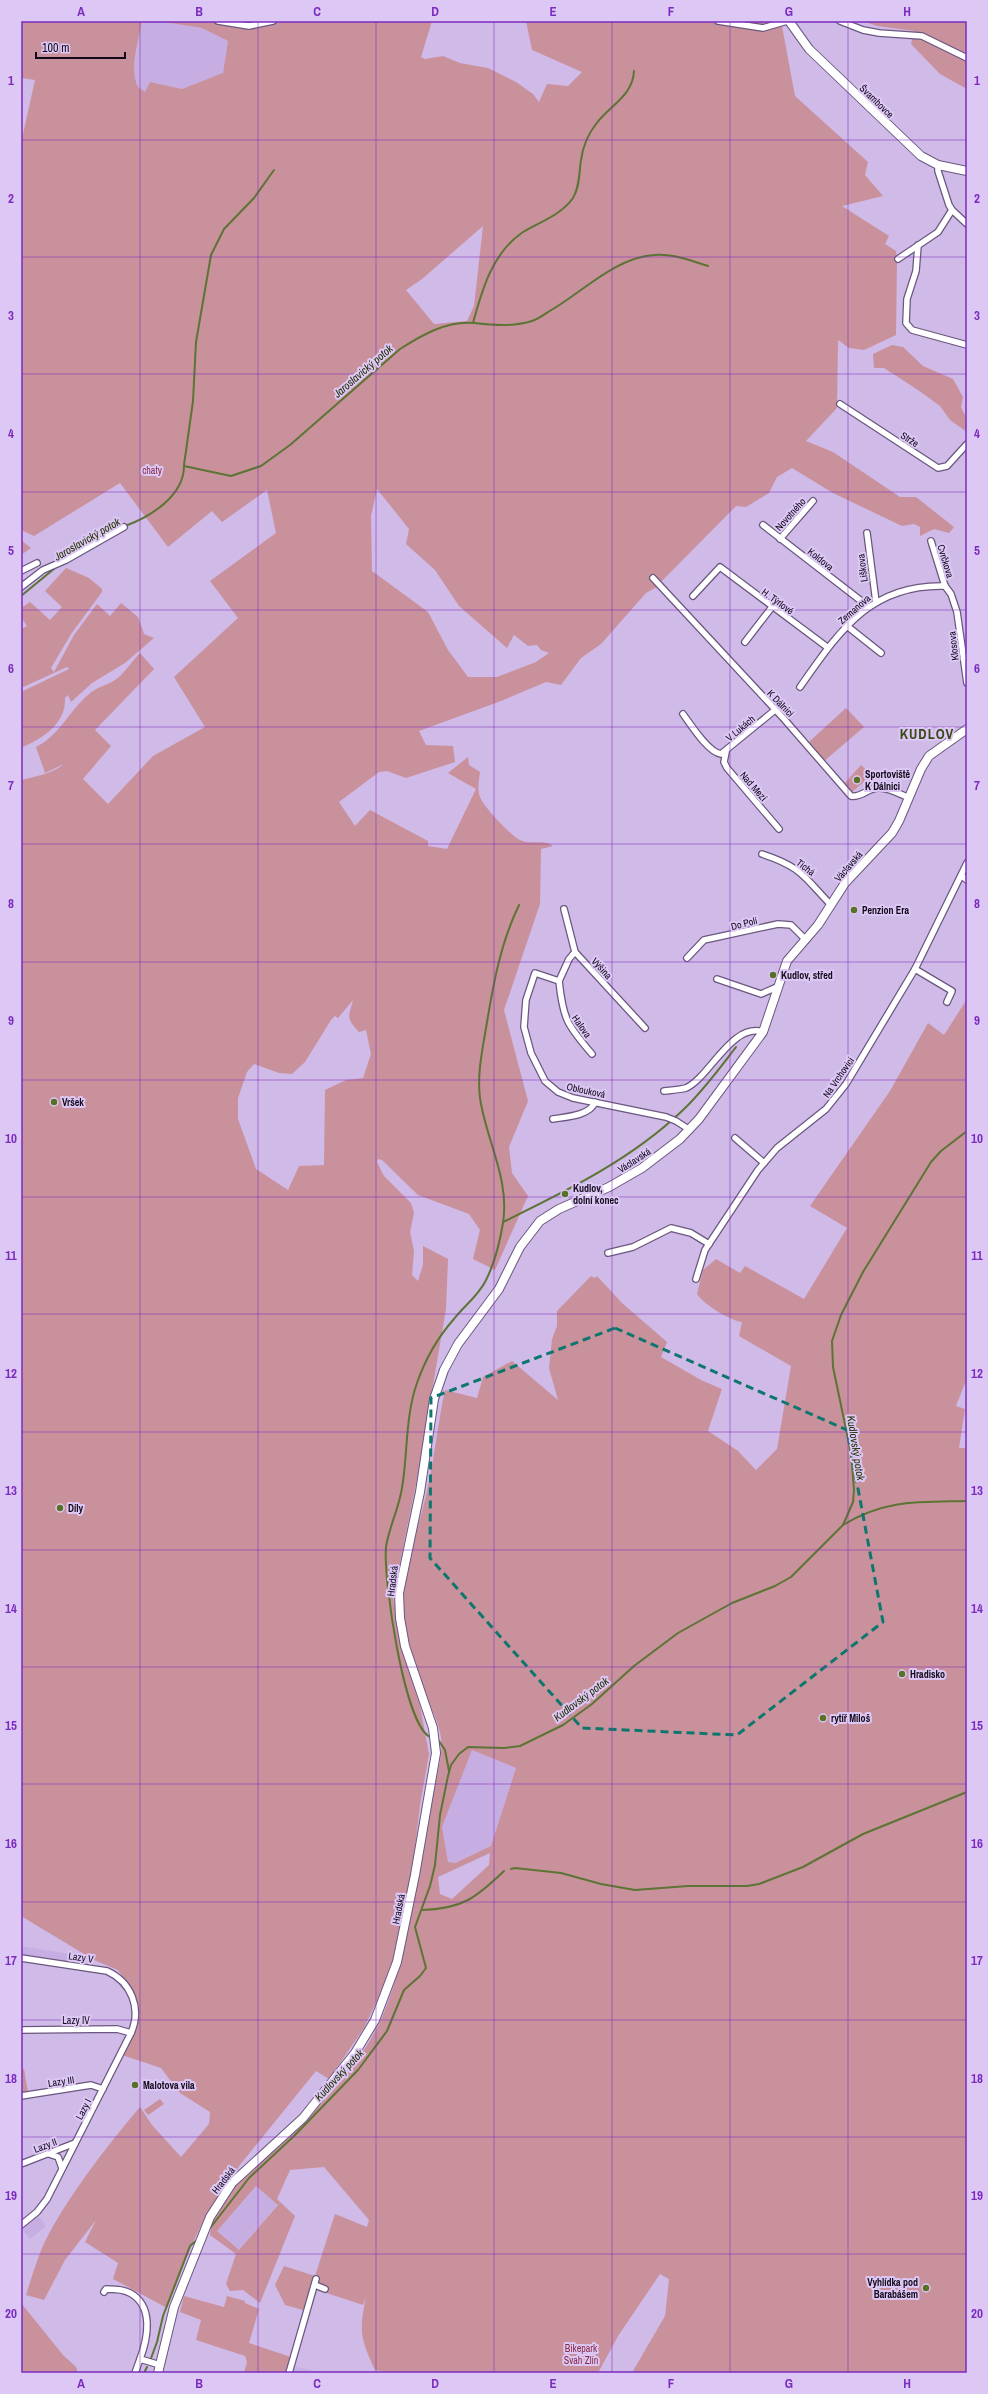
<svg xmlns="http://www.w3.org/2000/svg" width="988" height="2394" font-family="'Archivo Narrow',sans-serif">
<rect width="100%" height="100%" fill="#d0bae8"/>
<!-- built -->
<g fill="#c7aee2">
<path d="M142 21H158L202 28 228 41 223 74 182 89 150 82 145 92 138 87 135 77V62Z"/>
<path d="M472 1750 516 1768 491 1846 454 1863 448 1862 442 1827Z"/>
<path d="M21 1946 70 1954 69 1962 21 1955Z"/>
<path d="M256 2185 278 2204 239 2250 217 2231Z"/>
<path d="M38 2216 46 2226 30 2239 22 2229Z"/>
<path d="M296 2367 319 2372 324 2373H293Z"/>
</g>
<!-- green -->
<g fill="#c9919c" fill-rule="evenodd">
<path d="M21 21H142C139 40 129 68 138 87L145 92 150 82 182 89 223 73 228 41 202 28 158 21H432L421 57 425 59 443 56 460 63 488 68 516 82 533 94 539 102 547 84 568 86 582 72 532 50 526 21H781L795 96 868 162 865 175 883 196 842 206 889 236 885 244 896 251 897 260 896 335 864 350 849 348 838 340 837 408 806 441 833 452 900 497H916L954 527 949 533 934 529 920 536V527L914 524 902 526 833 493 792 468 777 477 769 493 746 507 736 506 655 588 646 593 601 644 581 658 561 685 546 682 501 701 419 731 426 745 453 746 455 762 406 778 387 771 379 772 339 802 355 826 370 810 428 841V846L447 849 476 789 448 773 468 757 469 765 480 772C479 780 477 789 480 797 484 807 510 835 520 840 530 845 544 839 553 846L541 849 540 904 504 1010 528 1101 509 1147 512 1173 528 1196 495 1270 473 1259 480 1230 469 1214 418 1195 382 1160 378 1159 377 1162 384 1176 411 1203 414 1213 410 1232 414 1251 412 1275 418 1281 423 1265V1246L448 1259 446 1309 416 1484 393 1596 402 1651 420 1706 429 1754 420 1805 413 1865 402 1930 387 1979 364 2028 329 2079 316 2071 239 2166C232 2184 213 2202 204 2220 189 2248 179 2279 167 2308L113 2279 118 2263 85 2242 96 2220 65 2260 44 2300 26 2295C31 2279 36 2263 42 2248 63 2202 107 2146 140 2107L152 2125 181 2157 209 2124 210 2112 180 2093 161 2068 122 2055 140 2016 134 1993 118 1970 94 1960 21 1916V780C37 776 59 773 69 758L64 764 45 773 36 747C59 736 69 711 88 695 96 687 106 686 115 680 124 674 132 661 140 653L154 669 95 730 111 746 83 779 108 804 153 756 205 727 174 677 238 618 210 581 276 533 267 490 222 522 212 511 168 547 120 483 34 536 21 530V143L35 80 21 78ZM483 226 474 306 467 321 434 324 406 290 422 279ZM377 489 409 529 406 544 435 570 459 606 507 648 514 635 528 646 537 645 541 650 549 653 536 662 497 677H468L448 650 428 612 372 571 371 516ZM353 1000C349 1017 345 1017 359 1032L366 1030 371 1054 363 1078 346 1080 325 1090 324 1165 299 1166 288 1190 256 1169 238 1119V1098L247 1072 254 1064 279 1073 292 1074 305 1062 331 1020 335 1016 338 1018Z"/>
<path d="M863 21H967V89L940 74 911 44 914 31 877 26Z"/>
<path d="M892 345 903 347 923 366 953 379 963 397 961 407 967 419V432L950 420 940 406 918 390 884 368H874L873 354Z"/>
<path d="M21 540 31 548 21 555Z"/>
<path d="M66 568 89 578 102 589V592L71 634 51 668 54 672 74 635 97 604 110 616 121 603 138 617 144 634 154 638 125 663 92 683 71 702 68 695 65 698C66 724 43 738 21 748V692L69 669 67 667 21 688V629L27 626 21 617V608L30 602 50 620 62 607 45 591Z"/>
<path d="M846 708 864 727 823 762 809 745 810 741Z"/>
<path d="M861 765 872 775 852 792 844 784Z"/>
<path d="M967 999V1378L956 1406 965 1409 959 1448H967V2373H639L633 2371 665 2316 669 2279 660 2274 618 2336 598 2373H391L375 2370C360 2338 359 2331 366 2297L363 2305 311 2288 303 2310 285 2305 275 2285 284 2266 315 2276 335 2214 367 2227 369 2220 324 2167 290 2170 277 2199 295 2216 260 2303 243 2290 230 2291 226 2284 236 2254 210 2235C216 2188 264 2160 296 2129 329 2097 364 2059 383 2015 410 1949 415 1876 430 1807 434 1784 443 1762 441 1738 440 1728 435 1717 431 1707 421 1676 405 1642 404 1609 402 1568 420 1526 428 1486 435 1454 438 1422 445 1390L477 1398 483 1377 512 1361 558 1400 549 1368 552 1339 557 1326V1311L591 1276 595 1278 597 1276 622 1303 667 1342 661 1357 701 1380 722 1389 708 1431 738 1451 756 1470 777 1449 791 1366 739 1336 742 1322C731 1321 703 1304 697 1294L703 1270 716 1259 740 1273 745 1266 804 1299 847 1228 810 1206 890 1091 928 1023 944 1035ZM472 1750 516 1768 491 1846 455 1863 448 1862 442 1827ZM490 1853 489 1865 452 1899 440 1894 438 1877ZM256 2186 278 2205 239 2250 217 2231Z"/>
<path d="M24 2069 28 2092 21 2093V2070Z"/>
<path d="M160 2099 164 2104 148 2115 144 2110Z"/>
<path d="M184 2296 224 2307 227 2296 245 2301V2303L259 2309 249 2343 291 2357 286 2373H244L247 2362 245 2356 196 2340 201 2320 180 2312Z"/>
<path d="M21 2303 63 2355 76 2367 78 2373H21Z"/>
</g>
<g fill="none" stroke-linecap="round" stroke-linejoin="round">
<!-- stream -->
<g stroke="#5c7434" stroke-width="2">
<path d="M474 323C492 325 513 327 532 321 539 319 546 313 553 309 585 290 615 258 654 255 672 253 691 261 708 266"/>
<path d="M184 465 193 401 196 342 211 255 224 229 254 198 274 170"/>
<path d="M125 526C150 517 184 496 184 466L231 476 261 466 290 445 400 349C422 335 446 321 473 323 482 290 492 253 523 232 540 222 561 215 573 198 580 187 579 172 581 160 583 146 588 134 596 124 609 106 633 96 634 71"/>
<path d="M21 596 55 568"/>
<path d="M503 1222C566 1191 631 1160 683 1110 703 1091 719 1069 736 1047"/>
<path d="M843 1525C885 1499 920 1502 967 1501"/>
<path d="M430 1737C404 1724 383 1578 386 1547 389 1527 399 1508 402 1488 408 1453 405 1417 417 1383 425 1360 438 1337 454 1319 464 1306 477 1297 485 1282 494 1265 500 1241 503 1223 510 1179 486 1140 480 1098 477 1075 482 1052 486 1028 493 986 500 944 519 905"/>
<path d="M439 1741 445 1750 449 1771"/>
<path d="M511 1869 515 1868 561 1873 601 1884 635 1890 688 1886H747L759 1884 803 1867 863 1834 967 1792"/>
<path d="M422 1910C462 1909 476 1898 504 1871"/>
<path d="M207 2232 249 2178 294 2136 358 2070 387 2031 404 1990 420 1976 426 1968 415 1927 430 1886 435 1865 440 1815 448 1776 451 1765 459 1754 468 1747 504 1748 520 1746 563 1725 592 1704 634 1666 678 1633 732 1603 775 1586 791 1577 843 1525 853 1502 854 1490 851 1453 833 1367 832 1341 841 1315 863 1272 931 1162 941 1151 967 1131"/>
<path d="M150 2361 157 2342 163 2316 190 2246 197 2240"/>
<path d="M144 2373 147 2367"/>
</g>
<defs>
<g id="street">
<path d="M218 21 249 26 273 21"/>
<path d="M718 21 763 28 787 21"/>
<path d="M840 21 863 30 879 33 922 36 967 58"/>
<path d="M938 165V171L949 205 952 210 967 224"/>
<path d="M918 245 916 271 907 299 906 323 912 330 967 345"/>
<path d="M898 259 938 232 952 210"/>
<path d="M840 404 938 468 947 466 967 444"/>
<path d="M763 525 869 607"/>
<path d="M867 533 876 602"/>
<path d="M780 539 813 501"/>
<path d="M931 541 945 586 951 594 957 612 967 683"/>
<path d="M21 571 37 563"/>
<path d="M653 578 784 719 851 796C861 798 868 788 878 788 888 787 900 794 909 798"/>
<path d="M21 587 43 570 66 560 124 527"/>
<path d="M693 596 720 567 827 647"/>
<path d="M847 626 881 653"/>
<path d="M745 642 772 607"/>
<path d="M800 687C839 632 869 584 945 586"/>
<path d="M683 714C691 725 708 752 721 754L775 710"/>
<path d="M726 752 724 762 727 768 779 829"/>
<path d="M762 854C802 867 804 877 831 905"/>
<path d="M962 876 967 880"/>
<path d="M564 909 575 952 645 1028"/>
<path d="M687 958 704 940 778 924 791 925 806 940"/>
<path d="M915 969 952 991 947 1002"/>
<path d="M717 979 761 994 777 987"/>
<path d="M559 981 535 973 526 1000 524 1027 531 1053 545 1081 558 1092 573 1098 666 1117 676 1121 690 1130"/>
<path d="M559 981C563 1019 567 1025 592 1054"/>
<path d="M559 981 569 959 575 952"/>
<path d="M664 1091C671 1090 679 1090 686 1088 709 1078 732 1022 763 1032"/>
<path d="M553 1119C565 1117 590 1116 595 1102"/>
<path d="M735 1138 764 1163"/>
<path d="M608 1253 633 1247 671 1228 691 1233 709 1244"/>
<path d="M696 1279 705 1250 758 1170 777 1148 826 1109 846 1084 915 969 967 863"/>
<path d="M21 1958 107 1971C131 1982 142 2008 131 2033L47 2199 37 2212 21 2225"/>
<path d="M21 2030 117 2029 131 2033"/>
<path d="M21 2096 91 2085 103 2089"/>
<path d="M49 2154 58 2157 62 2168"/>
<path d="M21 2164 75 2143"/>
<path d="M315 2285 325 2289"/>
<path d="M104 2292 106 2289C114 2289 123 2289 130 2293 154 2306 148 2338 140 2359"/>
<path d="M135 2373 140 2359 160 2365"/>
<path d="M289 2373 316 2279"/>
</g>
<g id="secondary">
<path d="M789 21 809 49 921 156 938 165 967 171"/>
<path d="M158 2373 174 2307 210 2217 232 2183 303 2118 355 2053 375 2020 397 1962 415 1875 436 1753 433 1728 405 1646 400 1618 399 1593 420 1492 434 1399 444 1370 458 1344 499 1289 520 1247 540 1221 559 1209 609 1187 642 1168 680 1139 699 1119 763 1032 787 961 818 925 845 883 892 833 899 821 921 769 929 756 967 729"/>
</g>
</defs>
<!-- street casing -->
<use href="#street" stroke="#6a577f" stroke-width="8"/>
<!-- secondary casing -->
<use href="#secondary" stroke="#6a577f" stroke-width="10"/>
<!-- street -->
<use href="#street" stroke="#fff" stroke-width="5.5"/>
<!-- secondary -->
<use href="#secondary" stroke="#fff" stroke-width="8"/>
</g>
<!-- marked area -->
<path fill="none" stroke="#0f766e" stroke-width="3" stroke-dasharray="8 5" stroke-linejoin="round" d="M615 1328 847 1430 883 1622 737 1735 582 1728 430 1558 431 1398Z"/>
<!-- grid -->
<path fill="none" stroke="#7b2cbf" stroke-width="1" stroke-opacity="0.55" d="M140 21V2373M258 21V2373M376 21V2373M494 21V2373M612 21V2373M730 21V2373M848 21V2373M21 140H967M21 257H967M21 374H967M21 492H967M21 610H967M21 727H967M21 844H967M21 962H967M21 1080H967M21 1197H967M21 1314H967M21 1432H967M21 1550H967M21 1667H967M21 1784H967M21 1902H967M21 2020H967M21 2137H967M21 2254H967"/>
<!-- markers -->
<g fill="#587225" stroke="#ddc7f5" stroke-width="1.5">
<circle cx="857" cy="780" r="4"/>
<circle cx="854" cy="910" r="4"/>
<circle cx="773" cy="975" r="4"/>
<circle cx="54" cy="1102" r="4"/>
<circle cx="565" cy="1194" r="4"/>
<circle cx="60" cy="1508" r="4"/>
<circle cx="902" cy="1674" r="4"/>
<circle cx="823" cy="1718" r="4"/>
<circle cx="135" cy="2085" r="4"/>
<circle cx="926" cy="2288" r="4"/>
</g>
<g text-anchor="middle" stroke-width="4" stroke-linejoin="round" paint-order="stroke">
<!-- street labels -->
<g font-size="10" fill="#110918" stroke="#ddc7f5">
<text transform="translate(877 101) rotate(44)" y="4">Švambovce</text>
<text transform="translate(910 439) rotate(33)" y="4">Strže</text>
<text transform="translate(790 514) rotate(-48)" y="4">Novotného</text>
<text transform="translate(821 559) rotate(38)" y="4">Koldova</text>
<text transform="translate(946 561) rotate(73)" y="4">Cvrčkova</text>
<text transform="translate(862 568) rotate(-97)" y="4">Liškova</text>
<text transform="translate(778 601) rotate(36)" y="4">H. Týrlové</text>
<text transform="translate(854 609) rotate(-41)" y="4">Zemanova</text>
<text transform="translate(953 646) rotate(-97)" y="4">Klosova</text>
<text transform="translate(781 703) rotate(46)" y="4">K Dálnici</text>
<text transform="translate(740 728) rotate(-40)" y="4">V Lukách</text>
<text transform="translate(754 786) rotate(49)" y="4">Nad Mezí</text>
<text transform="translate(848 866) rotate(-49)" y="4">Václavská</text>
<text transform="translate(806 867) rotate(38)" y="4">Tichá</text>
<text transform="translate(744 923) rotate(-14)" y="4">Do Polí</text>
<text transform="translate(602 968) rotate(48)" y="4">Výšina</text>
<text transform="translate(582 1026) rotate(55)" y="4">Halova</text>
<text transform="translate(838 1077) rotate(-55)" y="4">Na Vrchovici</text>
<text transform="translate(586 1090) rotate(12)" y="4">Oblouková</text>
<text transform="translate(634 1160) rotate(-33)" y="4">Václavská</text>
<text transform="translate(392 1581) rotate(-83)" y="4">Hradská</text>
<text transform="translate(398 1909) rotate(-79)" y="4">Hradská</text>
<text transform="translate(81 1957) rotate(8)" y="4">Lazy V</text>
<text x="76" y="2024">Lazy IV</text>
<text transform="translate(61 2081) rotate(-9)" y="4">Lazy III</text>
<text transform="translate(83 2109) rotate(-63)" y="4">Lazy I</text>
<text transform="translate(45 2145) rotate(-21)" y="4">Lazy II</text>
<text transform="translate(223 2180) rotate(-52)" y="4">Hradská</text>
</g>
<!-- park labels -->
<g font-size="10" fill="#872d47" stroke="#ddc7f5">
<text x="152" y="474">chaty</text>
<text x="581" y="2352">Bikepark<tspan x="581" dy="12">Svah Zlín</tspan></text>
</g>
<!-- poi labels -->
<g font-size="10" font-weight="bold" fill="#110918" stroke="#ddc7f5" text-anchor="start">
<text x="865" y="778">Sportoviště<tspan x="865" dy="12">K Dálnici</tspan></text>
<text x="862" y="914">Penzion Era</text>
<text x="781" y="979">Kudlov, střed</text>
<text x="62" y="1106">Vršek</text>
<text x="573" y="1192">Kudlov,<tspan x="573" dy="12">dolní konec</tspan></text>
<text x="68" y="1512">Díly</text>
<text x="910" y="1678">Hradisko</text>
<text x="831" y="1722">rytíř Miloš</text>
<text x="143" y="2089">Malotova vila</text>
<text x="918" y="2286" text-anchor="end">Vyhlídka pod<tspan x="918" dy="12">Barabášem</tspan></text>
</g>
<!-- water labels -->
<g font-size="11" font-style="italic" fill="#223200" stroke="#ddc7f5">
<text transform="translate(363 371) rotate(-41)" y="4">Jaroslavický potok</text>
<text transform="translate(87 539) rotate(-30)" y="4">Jaroslavický potok</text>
<text transform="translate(856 1448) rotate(81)" y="4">Kudlovský potok</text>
<text transform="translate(581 1699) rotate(-37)" y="4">Kudlovský potok</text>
<text transform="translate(339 2075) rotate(-47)" y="4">Kudlovský potok</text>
</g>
<!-- district labels -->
<g font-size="14" font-weight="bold" letter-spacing="1" fill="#384a15" stroke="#ddc7f5">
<text x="927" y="739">KUDLOV</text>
</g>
</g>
<!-- border -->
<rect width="988" height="2394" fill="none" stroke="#ddc7f5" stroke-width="44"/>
<!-- scale -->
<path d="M36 52v6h89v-6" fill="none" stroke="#110918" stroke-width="2"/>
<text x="42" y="52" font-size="12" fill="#110918" stroke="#ddc7f5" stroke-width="3" paint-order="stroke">100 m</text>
<rect x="22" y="22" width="944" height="2350" fill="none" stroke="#7b2cbf" stroke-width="1.5"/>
<g font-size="13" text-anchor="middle" font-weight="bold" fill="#7b2cbf">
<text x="81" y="16">A</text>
<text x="199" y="16">B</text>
<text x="317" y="16">C</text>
<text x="435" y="16">D</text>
<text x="553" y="16">E</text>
<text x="671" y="16">F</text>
<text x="789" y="16">G</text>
<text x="907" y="16">H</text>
<text x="11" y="85">1</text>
<text x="977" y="85">1</text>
<text x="11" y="203">2</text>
<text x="977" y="203">2</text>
<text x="11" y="320">3</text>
<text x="977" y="320">3</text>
<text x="11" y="438">4</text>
<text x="977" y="438">4</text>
<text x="11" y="555">5</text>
<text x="977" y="555">5</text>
<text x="11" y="673">6</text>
<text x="977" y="673">6</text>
<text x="11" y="790">7</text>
<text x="977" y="790">7</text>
<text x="11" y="908">8</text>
<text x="977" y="908">8</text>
<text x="11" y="1025">9</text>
<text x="977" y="1025">9</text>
<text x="11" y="1143">10</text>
<text x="977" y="1143">10</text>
<text x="11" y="1260">11</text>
<text x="977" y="1260">11</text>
<text x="11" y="1378">12</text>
<text x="977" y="1378">12</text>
<text x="11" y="1495">13</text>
<text x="977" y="1495">13</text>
<text x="11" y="1613">14</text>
<text x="977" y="1613">14</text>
<text x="11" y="1730">15</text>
<text x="977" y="1730">15</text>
<text x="11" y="1848">16</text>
<text x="977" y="1848">16</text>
<text x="11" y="1965">17</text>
<text x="977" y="1965">17</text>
<text x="11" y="2083">18</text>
<text x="977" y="2083">18</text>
<text x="11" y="2200">19</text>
<text x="977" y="2200">19</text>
<text x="11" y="2318">20</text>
<text x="977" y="2318">20</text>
<text x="81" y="2388">A</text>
<text x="199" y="2388">B</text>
<text x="317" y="2388">C</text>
<text x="435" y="2388">D</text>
<text x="553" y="2388">E</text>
<text x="671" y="2388">F</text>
<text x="789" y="2388">G</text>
<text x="907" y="2388">H</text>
</g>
</svg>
